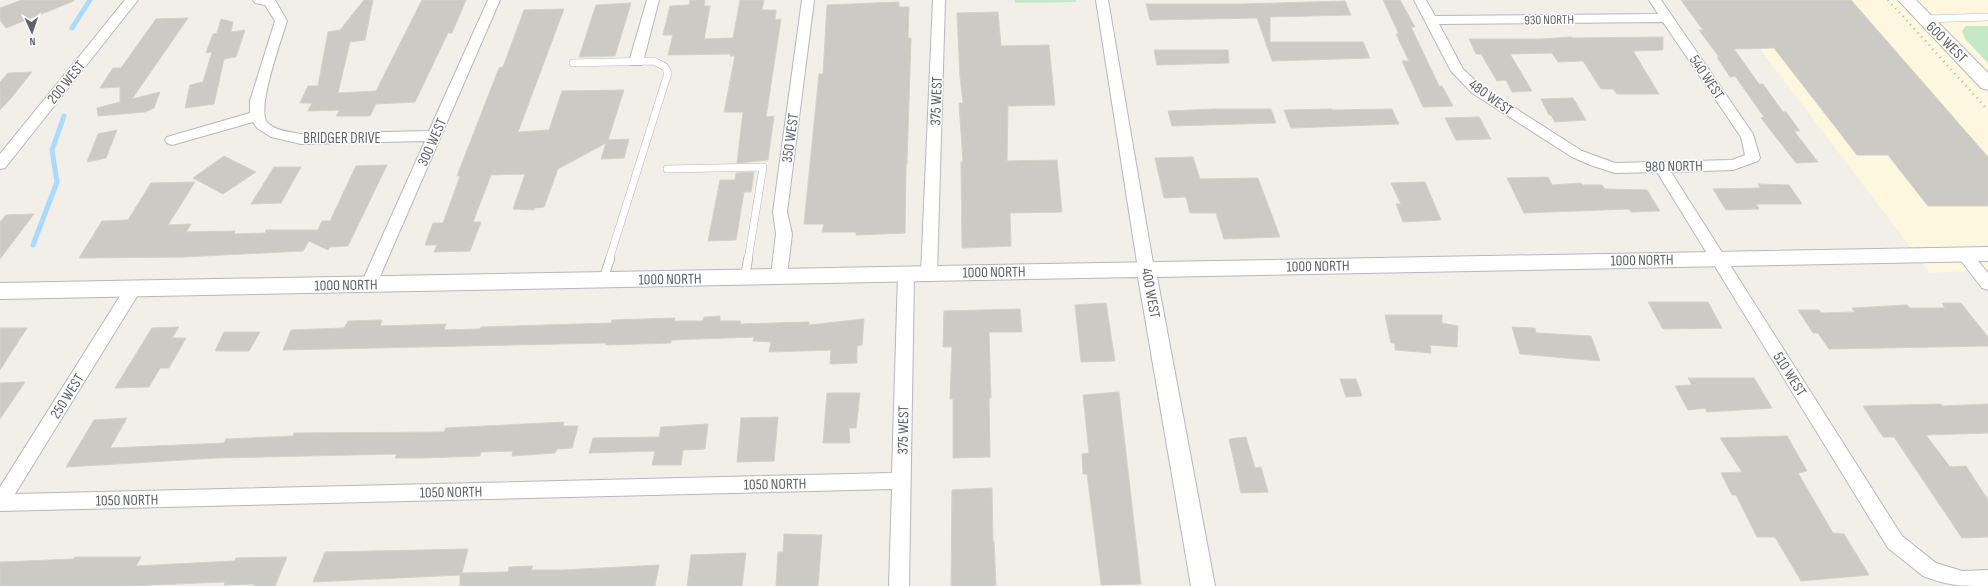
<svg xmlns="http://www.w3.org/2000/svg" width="1988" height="586" font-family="'Sofia Sans Condensed',sans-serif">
<rect width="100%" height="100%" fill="#f1efe8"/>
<!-- commercial -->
<path fill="#fef7e0" d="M1723 0H1988V270L1930 273Z"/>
<!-- green -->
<g fill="#c5e8c5">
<path d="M1015 0H1076V2L1015 3Z"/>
<path d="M1966 26H1988V63L1965 39 1962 31Z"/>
</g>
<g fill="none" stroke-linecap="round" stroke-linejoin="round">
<!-- stream -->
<g stroke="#aadaff" stroke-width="5">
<path d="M72 28 90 0"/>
<path d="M33 245 57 182 52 150 64 116"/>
</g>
</g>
<!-- building -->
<g fill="#cccac5" stroke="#d6d1c6">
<path d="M22 0H74V1L6 28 0 20V8Z"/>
<path d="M364 0H373L365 40 350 42 338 93 376 91 422 0H466L452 33H448L415 102 376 104 370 116H336L340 110 308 111 312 103H300L308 86H318L328 32 340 30Z"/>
<path d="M690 0H705L704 6H710L704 39 733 38 740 0H764L762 10H776L775 20 781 19 766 117 774 116 768 160 737 163 743 112H724L735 56H730L731 54 668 55 673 35H663L670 6 689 5Z"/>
<path d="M1383 0H1400L1415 27H1411L1439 86H1442L1453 106 1423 107 1402 61H1409L1396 34H1399Z"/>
<path d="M1681 0H1851L1988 157V206H1928L1888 155H1857L1774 48 1734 49 1759 84H1763L1783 112H1786L1800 131H1794L1818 162 1796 163 1761 118 1764 117 1735 76 1730 77 1717 57H1719L1699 30H1703Z"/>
<path d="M1345 1 1351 15 1270 17V42H1363L1370 58 1272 61 1257 18 1150 20 1146 4H1241Z"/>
<path d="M899 2V7H909L908 38H911L907 164H906L905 233 856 235V232H822L824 224H804L819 74H823L827 5Z"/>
<path d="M631 3 615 56 579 57 596 5Z"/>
<path d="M564 9 518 132 549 130 562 91 624 90 608 140 629 139 624 158 601 159 606 143 558 169 544 207 534 208V210L513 209 525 174 491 175 473 222H481L470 251 434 252 437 245H425L433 223H443L460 176H457L499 68 503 67 524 10Z"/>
<path d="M998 12 1001 46 1049 45 1055 105 1008 106 1007 161 1057 160 1062 212 1010 213 1011 246 962 248 961 162H963L959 103H963L960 77 957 13Z"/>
<path d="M188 18 132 99 160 92 154 108 145 112 98 116 97 108 120 102V87L100 88 113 68H121L156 19Z"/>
<path d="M221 19 233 22 231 32 245 30 236 57 224 59 214 104 185 108 190 85 203 82 212 52 206 53 213 34 217 33Z"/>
<path d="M1571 37 1572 38 1663 37V50L1633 51 1659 94H1617L1613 89H1601L1583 61 1558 62 1552 53 1510 54 1532 91 1512 92 1506 80 1497 81 1481 54H1476L1469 39H1541Z"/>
<path d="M1154 50H1228L1229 63 1157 65Z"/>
<path d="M32 72 12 97 0 110V82L8 73Z"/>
<path d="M1573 98 1586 120 1555 122 1551 115H1549L1541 99Z"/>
<path d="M1215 109H1271L1276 123 1172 126 1168 111Z"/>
<path d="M1332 109V110L1392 109 1399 124 1291 128 1284 110Z"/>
<path d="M1479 117 1491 139 1456 140 1445 118Z"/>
<path d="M117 130 106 158 87 162 98 134Z"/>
<path d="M224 156 256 172 223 194 193 178Z"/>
<path d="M1193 157 1200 179 1258 178 1280 237 1224 239 1216 213H1190L1186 197 1164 198 1155 158Z"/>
<path d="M387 165 348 246 330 247 328 250 309 241 303 251 184 257 79 258 102 221 128 220 151 183 195 182 168 225 191 224 186 232 235 231 234 234 265 233 266 230H318L322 221H330L356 166Z"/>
<path d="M274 167H301L281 203 251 204Z"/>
<path d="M754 172 751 192H744L736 240 708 241 720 180H735L736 173Z"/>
<path d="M1548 177 1552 185 1581 183 1583 185H1602L1605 189 1647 190 1660 211 1631 212 1629 209 1524 213 1507 178Z"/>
<path d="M1425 182 1441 220 1403 222 1396 204H1401L1391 183Z"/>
<path d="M1758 184 1789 185 1802 204H1756L1759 209 1726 210 1713 189 1760 188Z"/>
<path d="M34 214 0 259V222L6 215Z"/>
<path d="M1648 302H1708L1722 328 1663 329Z"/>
<path d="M1106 303 1115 361 1081 362 1075 305Z"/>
<path d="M1942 303H1961L1988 337V346L1829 349 1818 333H1813L1798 310H1819L1821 313 1855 312 1852 308 1907 305 1910 308H1945Z"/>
<path d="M1020 309 1022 332H989L991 398H989L990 457 953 458V399H950L952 347H943L944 311Z"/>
<path d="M1385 315H1442V323L1458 326 1457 347 1430 345 1431 353 1395 350V343H1391Z"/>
<path d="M720 316V321H741L740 324 809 322V325L864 319 862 345 857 346V363L830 364 831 350 769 352 771 342 753 341 754 337 671 340V343L606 345V343L283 350 291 330 344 328 348 321 382 320 380 326 446 324 444 330 480 329 481 327 611 323 612 320 675 318 674 321H703L704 317Z"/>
<path d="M179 327 172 338H186L169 368H160L149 387 115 388 152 328Z"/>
<path d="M1512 327 1535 328 1536 333 1591 336 1600 361 1520 354Z"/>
<path d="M0 328H27L0 370Z"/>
<path d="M224 332H260L249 351H215Z"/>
<path d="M1688 378H1754L1772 408 1707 412 1705 408 1688 410 1675 386 1692 385Z"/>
<path d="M1340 379H1356L1362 396 1346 397Z"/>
<path d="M25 382 0 419V383Z"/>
<path d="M1119 392 1141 584 1101 585 1087 474H1083L1082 454 1089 453 1083 395Z"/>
<path d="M827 393H860L856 428H849L850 443H823Z"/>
<path d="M1941 404 1942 406 1988 404V433L1926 435 1950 467 1966 466 1988 500V537L1962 538 1894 437H1883L1863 406Z"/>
<path d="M778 417 774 461 737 462 741 418Z"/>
<path d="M127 418 110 448 224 443 226 439 293 436 294 433 444 432 446 428 564 422 563 426H578L572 448 557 449 555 453 512 456 513 451 481 452 480 456 421 458H395L397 454 217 458 66 467 94 420Z"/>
<path d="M708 424 705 449 683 450 681 465H652L655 451 589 453 593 438 659 437 661 427Z"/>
<path d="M1787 436 1807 471 1798 473 1809 492 1833 533 1844 534 1869 575 1801 581 1775 537H1757L1736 495H1732L1721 473 1742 472 1720 438Z"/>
<path d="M1246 437 1255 468 1261 467 1268 492 1241 493 1229 439Z"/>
<path d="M992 488 993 541H994L996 586H951L952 490Z"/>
<path d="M784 534 822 535 818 586H776L778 552H783Z"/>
<path d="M468 549 462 573 508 572 509 567 533 566 531 570H563L659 565 655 586H460V575L313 582 325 552Z"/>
<path d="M746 553 742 586H687L691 555Z"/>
<path d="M75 557H141L136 566 235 561 236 558 287 557 275 586H253L254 584 224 585 225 582 126 586H0V562L74 559Z"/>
</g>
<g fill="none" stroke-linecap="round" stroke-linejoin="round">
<defs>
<g id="service-far1">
<path d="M1925 19 1988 17"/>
<path d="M573 63 654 61 665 67 668 73 609 260"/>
<path d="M667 169 763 167 748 260"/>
</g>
<g id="service">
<path d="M745 277 748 259"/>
<path d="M603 280 610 259"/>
</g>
<g id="minor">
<path d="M125 0H138L5 168 0 169V154Z"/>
<path d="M253 0H275L287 21C282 38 256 109 267 122 275 131 290 132 301 134L429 131 488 0H500L375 288 369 290 363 288 361 284 425 141 301 144 271 137 257 128 253 122 172 145 167 143 165 140 167 137 250 113V101L275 21 265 5 255 3Z"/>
<path d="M647 0H659L643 62 641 65H631L629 62Z"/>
<path d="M802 0H814L787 212 792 234 787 276 785 280 779 282 773 280 771 276 776 234 773 212Z"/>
<path d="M933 0H945L937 274 935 278 929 280 923 278 921 274Z"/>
<path d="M1096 0H1108L1154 269 1152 273 1146 275 1140 273 1138 269Z"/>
<path d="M1414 0H1426L1435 16 1658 14 1649 0H1661L1753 134 1760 158 1758 161 1733 170 1671 172 1902 536 1936 563 1962 571 1988 570V586C1961 586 1949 586 1923 576L1888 548 1657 172 1615 173 1590 165 1572 157 1472 93 1451 71ZM1663 22 1741 137 1745 155 1732 160 1615 163 1582 151 1482 87 1463 69 1439 24Z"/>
<path d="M1964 248 1969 250 1988 273V290L1982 288 1959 258 1956 254 1959 250Z"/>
<path d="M906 268 912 270 914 274 909 586H889L892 489 0 511V487L127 285 133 283 139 285 141 289 139 293 15 494 892 473 898 274 900 270Z"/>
</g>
<path id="tertiary" d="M1988 247V261L1157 277 1215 586H1191L1138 277 0 299V283Z"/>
<path id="secondary" d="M1898 0H1916L1988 73V90L1981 88Z"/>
</defs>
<!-- service-far1 casing -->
<use href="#service-far1" stroke="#b5b8bc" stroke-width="8"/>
<!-- service casing -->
<use href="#service" stroke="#b5b8bc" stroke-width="10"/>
<!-- minor casing -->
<use href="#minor" stroke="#b5b8bc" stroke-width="2"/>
<!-- tertiary casing -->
<use href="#tertiary" stroke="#b5b8bc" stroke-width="2"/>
<!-- secondary casing -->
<use href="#secondary" stroke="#b6babf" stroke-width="2"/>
<!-- service-far1 -->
<use href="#service-far1" stroke="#fff" stroke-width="7"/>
<!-- service -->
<use href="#service" stroke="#fff" stroke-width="8"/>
<!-- minor -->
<use href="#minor" fill="#fff" fill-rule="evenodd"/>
<!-- tertiary -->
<use href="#tertiary" fill="#fff" fill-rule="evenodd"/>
<!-- secondary -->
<use href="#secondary" fill="#fff" fill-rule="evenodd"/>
<!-- rail -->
<path stroke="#b6b7b8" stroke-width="2.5" stroke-dasharray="1 4.5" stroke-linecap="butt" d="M1888 0 1988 110"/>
</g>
<g text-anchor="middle" stroke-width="3" stroke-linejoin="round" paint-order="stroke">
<!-- far-street labels -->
<g font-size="13" fill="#5f6368" stroke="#fff">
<text transform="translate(1549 19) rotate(-1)" y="5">930 NORTH</text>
</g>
<!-- street labels -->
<g font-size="15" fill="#5f6368" stroke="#fff">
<text transform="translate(1947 42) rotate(45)" y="5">600 WEST</text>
<text transform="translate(1707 77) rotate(56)" y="5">540 WEST</text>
<text transform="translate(66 82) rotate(-51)" y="5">200 WEST</text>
<text transform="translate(1491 97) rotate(36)" y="5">480 WEST</text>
<text transform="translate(936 101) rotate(-88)" y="5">375 WEST</text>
<text x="342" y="143">BRIDGER DRIVE</text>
<text transform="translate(790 138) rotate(-82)" y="5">350 WEST</text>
<text transform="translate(432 142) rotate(-66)" y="5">300 WEST</text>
<text transform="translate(1674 166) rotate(-1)" y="5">980 NORTH</text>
<text transform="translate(1642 260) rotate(-1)" y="5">1000 NORTH</text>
<text transform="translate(1318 266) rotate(-1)" y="5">1000 NORTH</text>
<text transform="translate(994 272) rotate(-1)" y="5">1000 NORTH</text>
<text transform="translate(670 279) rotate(-1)" y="5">1000 NORTH</text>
<text transform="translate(346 285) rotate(-1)" y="5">1000 NORTH</text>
<text transform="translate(1151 293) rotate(80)" y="5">400 WEST</text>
<text transform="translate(1790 374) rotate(58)" y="5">510 WEST</text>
<text transform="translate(67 396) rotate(-58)" y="5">250 WEST</text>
<text transform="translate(903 430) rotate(-89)" y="5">375 WEST</text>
<text transform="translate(775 484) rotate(-1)" y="5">1050 NORTH</text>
<text transform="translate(451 492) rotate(-1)" y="5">1050 NORTH</text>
<text transform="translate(127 500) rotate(-1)" y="5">1050 NORTH</text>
</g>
</g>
<!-- north arrow -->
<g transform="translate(32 32) rotate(177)" stroke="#ffffff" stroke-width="3" paint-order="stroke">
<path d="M0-3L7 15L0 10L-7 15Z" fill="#5f6368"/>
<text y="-6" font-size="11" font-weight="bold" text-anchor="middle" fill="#5f6368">N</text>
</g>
</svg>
